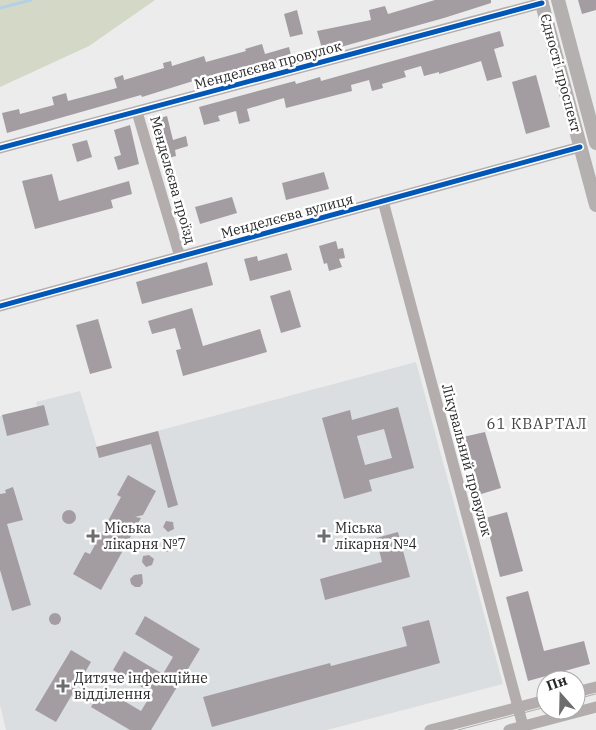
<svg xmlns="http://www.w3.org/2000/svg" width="596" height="730" font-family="'IBM Plex Serif',serif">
<rect width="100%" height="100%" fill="#ececec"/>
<!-- built -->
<path fill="#dbdee1" d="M416 362 503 684 327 730H6L0 705V416L37 407 36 402 80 391 97 447Z"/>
<!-- green -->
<path fill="#d4d8c6" d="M0 0H155L89 46 0 87Z"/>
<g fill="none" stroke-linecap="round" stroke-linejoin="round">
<!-- stream -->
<path stroke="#b3d1e6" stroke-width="3" d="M0 8 31 0"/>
</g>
<!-- building -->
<g fill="#a39da2" fill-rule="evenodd">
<path d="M435 0H491V3L444 18 323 52 317 31 371 20 369 10 385 6 388 14Z"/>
<path d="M578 0H596V10L582 14Z"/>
<path d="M297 10 303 34 290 37 284 14Z"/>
<path d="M500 31 504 46 494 49 502 77 487 81 481 61 439 74V72L424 76 421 66 404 71 406 77 382 84 383 88 372 91 369 80 351 85 352 91 286 108 284 98 247 109 250 121 239 124 236 111 218 116 220 121 204 125 199 107 295 81 296 84 320 77 321 81Z"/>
<path d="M262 44 265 54 289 47 292 59 223 76 222 72 142 97 141 95 7 133 2 113 19 109 20 114 54 105 52 97 66 93 68 101 117 88 114 78 123 75 124 80 164 68 163 63 171 61 172 66 204 56 206 62 246 51 245 49Z"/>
<path d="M536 75 550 127 526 134 512 82Z"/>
<path d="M167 116 173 140 186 136 188 146 175 150 176 156 160 160 149 121Z"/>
<path d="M130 125 139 164 118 170 114 157 121 155 114 130Z"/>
<path d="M87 140 92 157 77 162 72 144Z"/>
<path d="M324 172 329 189 286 200 282 183Z"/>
<path d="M52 174 59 201 129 181 132 194 111 200 113 208 35 229 22 181Z"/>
<path d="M232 197 237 213 200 224 195 207Z"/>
<path d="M336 241 338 249 343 248 345 258 339 259 342 267 329 271 327 263 324 264 319 246Z"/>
<path d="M287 253 292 270 250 281 244 259 257 256 258 261Z"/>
<path d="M207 262 213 285 142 304 136 282Z"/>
<path d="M290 290 301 327 281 333 270 296Z"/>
<path d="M192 308 203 346 260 329 267 352 183 376 176 350 181 349 175 328 152 334 148 321Z"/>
<path d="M98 319 112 368 90 374 76 325Z"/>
<path d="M44 405 49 425 7 436 2 415Z"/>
<path d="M398 407 414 468 369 480 372 491 344 499 322 418 350 410 352 420ZM384 429 392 458 365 465 357 436Z"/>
<path d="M158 431 178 505 168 508 151 444 99 458 96 447Z"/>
<path d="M485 432 501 488 478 495 463 437Z"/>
<path d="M128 475 156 491 143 515 135 517 141 518 101 590 73 574 85 552 90 554 121 497 117 495Z"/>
<path d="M13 487 23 520 7 524 31 605 12 611 0 570V494L6 493 5 490Z"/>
<circle cx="69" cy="517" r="7"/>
<path d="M507 512 523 571 500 577 485 518Z"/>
<path d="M166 521 173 522 174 529 168 532 163 527Z"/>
<path d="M398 532 410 577 325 600 320 579 382 562 376 538Z"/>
<path d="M166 538 173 541V548L167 552 161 549V542Z"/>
<path d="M149 555 154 559 152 565 146 567 142 562 143 556Z"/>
<path d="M142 574 143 583 140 587H135L131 584 130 579 134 575Z"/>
<path d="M528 591 544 651 584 641 590 664 528 681 506 597Z"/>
<circle cx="55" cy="619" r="6"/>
<path d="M145 616 200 649 151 730H130L91 707 102 688 141 711 152 693 113 670 124 651 163 674 173 657 135 634Z"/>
<path d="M429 620 440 663 212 727 203 697 330 663 331 666 407 646 402 627Z"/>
<path d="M71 650 91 662 56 722 35 710Z"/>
</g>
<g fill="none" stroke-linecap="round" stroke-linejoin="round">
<!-- minor -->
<g stroke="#b4adad" stroke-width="11">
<path d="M137 112 180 257"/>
<path d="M0 148 542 3"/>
<path d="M383 201 523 726"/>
<path d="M0 306 580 147"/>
<path d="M576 692 596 687"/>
<path d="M430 730 546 700"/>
<path d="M509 730 596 707"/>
</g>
<!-- major -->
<g stroke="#b5b0b0" stroke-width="14">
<path d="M541 0 596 205"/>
<path d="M558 0 596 143"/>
</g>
<!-- tram -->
<g stroke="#b0adad" stroke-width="1">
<path d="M547 0 596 184"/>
<path d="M576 699 596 694"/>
<path d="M458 730 546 707"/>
</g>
<defs>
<g id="cycleway">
<path d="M0 148 542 3"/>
<path d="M0 306 580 147"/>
</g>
</defs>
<!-- cycleway casing -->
<use href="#cycleway" stroke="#fff" stroke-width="8"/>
<!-- cycleway -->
<use href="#cycleway" stroke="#0057b8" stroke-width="5"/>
</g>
<!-- markers -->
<g fill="#6d6d6d" stroke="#fff" stroke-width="2">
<path d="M90.5 528.5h5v5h5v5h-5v5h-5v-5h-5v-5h5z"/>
<path d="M321.5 528.5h5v5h5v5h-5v5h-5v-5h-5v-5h5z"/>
<path d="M60.5 678.5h5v5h5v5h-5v5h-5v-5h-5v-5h5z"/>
</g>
<g text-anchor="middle" stroke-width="5" stroke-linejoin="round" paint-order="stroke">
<!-- street labels -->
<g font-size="14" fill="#282828" stroke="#fff">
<text transform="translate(268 65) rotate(-15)" y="5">Менделєєва провулок</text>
<text transform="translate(561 73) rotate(75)" y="5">Єдності проспект</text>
<text transform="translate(173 180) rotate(74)" y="5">Менделєєва проїзд</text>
<text transform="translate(287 216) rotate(-15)" y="5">Менделєєва вулиця</text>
<text transform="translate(467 460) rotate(75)" y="5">Лікувальний провулок</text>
</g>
<!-- poi labels -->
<g font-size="14" fill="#282828" stroke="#fff" text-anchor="start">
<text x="104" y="533">Міська<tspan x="104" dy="16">лікарня №7</tspan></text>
<text x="335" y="533">Міська<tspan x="335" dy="16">лікарня №4</tspan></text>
<text x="74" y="683">Дитяче інфекційне<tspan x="74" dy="16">відділення</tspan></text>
</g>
<!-- neighbourhood labels -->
<g font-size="15" letter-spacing="1" fill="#444546" stroke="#fff">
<text x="537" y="429">61 КВАРТАЛ</text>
</g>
</g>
<!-- north arrow -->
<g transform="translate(561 695) rotate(340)"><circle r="24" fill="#ffffff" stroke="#a9a9a9"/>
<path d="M0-4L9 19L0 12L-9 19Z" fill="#6d6d6d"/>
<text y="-8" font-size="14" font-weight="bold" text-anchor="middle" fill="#282828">Пн</text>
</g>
</svg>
